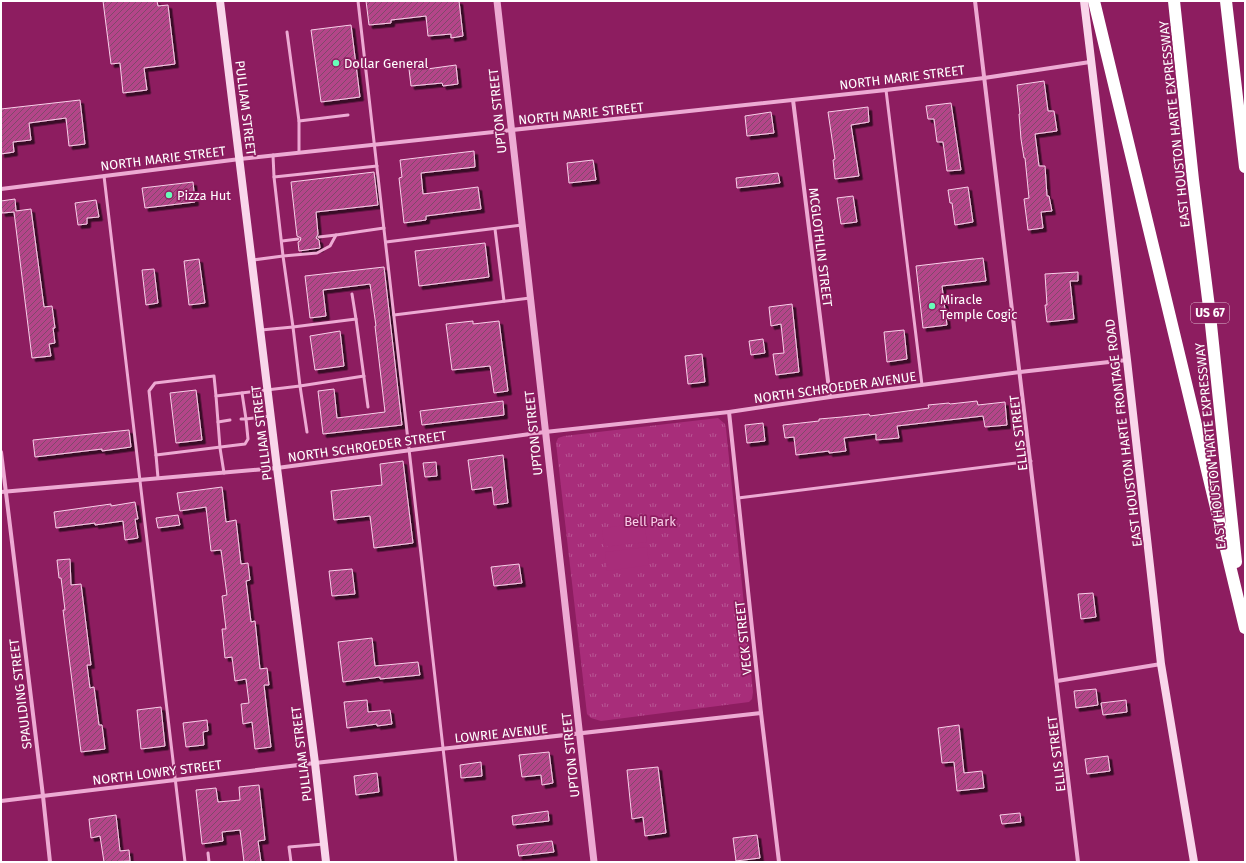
<svg xmlns="http://www.w3.org/2000/svg" width="1246" height="863" font-family="'Fira Sans',sans-serif">
<defs>
<pattern id="park-tufts" width="24" height="20" patternUnits="userSpaceOnUse"><rect width="24" height="20" fill="#a82d7a"/><path d="M3 7l-1-3M5 7V3M7 7l1-3M15 17l-1-3M17 17v-4M19 17l1-3" fill="none" stroke="#b95795"/></pattern>
<pattern id="building-hatch" width="6" height="6" patternUnits="userSpaceOnUse"><rect width="6" height="6" fill="#b44589"/><path d="M-1 1l2-2M0 6l6-6M5 7l2-2" fill="none" stroke="#80486a"/></pattern>
<filter id="shadow"><feDropShadow dx="3.5" dy="3.5" stdDeviation="0" flood-color="#0009"/></filter>
</defs>
<rect width="100%" height="100%" fill="#8d1d60"/>
<!-- park -->
<path fill="url(#park-tufts)" d="M718 418 725 424 726 429 753 692 752 699 749 702 601 721 591 718 587 714 556 443 558 438 564 436Z"/>
<!-- pitch -->
<g fill="#a82d7a">
<path d="M644 523 647 542 604 547 602 528Z"/>
<path d="M647 547 649 565 607 571 605 552Z"/>
</g>
<!-- building -->
<g fill="url(#building-hatch)" stroke="#f9cfe9" filter="url(#shadow)">
<path d="M103 1H157L158 6 168 5 175 64 144 68 147 90 123 93 120 63 111 64Z"/>
<path d="M366 1H459L463 36 451 38V34L428 36 426 16 391 20V23L369 25Z"/>
<path d="M351 25 360 97 321 102 311 30Z"/>
<path d="M456 65 458 84 443 86 442 83 411 86 409 69 426 67 427 69Z"/>
<path d="M1044 81 1048 111H1054L1057 131 1035 134 1039 166H1045L1047 196H1049L1052 211 1041 212 1043 228 1028 230 1024 199 1029 198 1025 158H1024L1021 139 1019 114H1020L1017 85Z"/>
<path d="M80 100 85 144 69 146 66 118 29 123 31 140 13 142 14 152 1 154V109Z"/>
<path d="M951 103 961 170 947 171 943 142H937L934 119H928L926 106Z"/>
<path d="M868 107 869 122 851 125 859 176 835 179 833 160 835 159 828 112Z"/>
<path d="M771 112 774 133 747 136 745 116Z"/>
<path d="M474 151 475 167 421 173 423 194 478 187 481 209 426 216V220L404 223 399 178 402 177 400 160Z"/>
<path d="M593 160 596 180 569 183 567 163Z"/>
<path d="M374 172 378 205 316 212 318 234 316 238 319 240 320 248 299 251 298 242 300 241 301 238 297 236 291 182Z"/>
<path d="M778 173 780 183 737 188 736 178Z"/>
<path d="M193 182 195 202 145 208 142 188Z"/>
<path d="M968 187 973 222 955 225 952 203H950L948 190Z"/>
<path d="M853 196 857 222 841 224 837 198Z"/>
<path d="M15 199 16 211 31 209 44 307 52 306 55 328H53L55 343 49 344 51 356 32 358 14 212 2 213 1 205V201Z"/>
<path d="M96 200 99 217 87 218V224L78 225 75 203Z"/>
<path d="M485 243 489 277 419 286 415 251Z"/>
<path d="M983 258 986 281 942 286 947 325 923 328 916 266Z"/>
<path d="M199 259 205 303 189 305 184 261Z"/>
<path d="M384 267 402 425 323 434 318 391 334 389 337 418 385 412 375 326H376L370 284 323 290 326 316 310 318 305 276Z"/>
<path d="M154 269 158 303 146 305 142 270Z"/>
<path d="M1078 272V281H1070L1074 319 1047 322 1045 305H1047L1045 274Z"/>
<path d="M792 304 799 372 776 375 773 354 784 353 781 324 771 326 769 307Z"/>
<path d="M473 321V324L499 321 508 391 494 393 490 366 452 370 446 324Z"/>
<path d="M904 330 907 359 887 362 884 332Z"/>
<path d="M340 331 344 366 315 370 310 336Z"/>
<path d="M763 339 765 353 751 355 749 341Z"/>
<path d="M702 354 705 382 688 384 685 356Z"/>
<path d="M196 390 202 440 176 443 170 393Z"/>
<path d="M503 401 504 415 422 425 420 411Z"/>
<path d="M977 401 978 405 1005 402 1007 425 985 427 983 416 897 426 899 438 876 440V434L844 438 846 451 829 453V451L796 455 794 437 785 438 783 425 819 421V419L842 417 869 414 870 416 900 412 929 408 928 405 949 403 950 404Z"/>
<path d="M763 423 765 441 747 443 745 425Z"/>
<path d="M129 430 131 447 102 451V449L35 457 33 440Z"/>
<path d="M503 455 508 503 494 505 492 487 472 490 468 460Z"/>
<path d="M403 461 413 543 374 548 370 516 334 520 331 491 382 485 380 464Z"/>
<path d="M436 462 437 476 425 477 423 463Z"/>
<path d="M222 487 226 522 236 520 241 564 248 563 250 580 246 581 251 622 255 621 260 669 267 668 269 685H264L271 747 255 749 252 722 243 724 241 704 249 703 246 679 235 681 232 657 225 658 222 629H226L222 596 227 595 221 550 211 551 206 507 180 511 177 493Z"/>
<path d="M135 502 138 519H135L138 538 125 540 123 521 95 525V523L56 528 54 512 111 504V506Z"/>
<path d="M178 515 180 525 158 528 156 518Z"/>
<path d="M70 559 71 585 81 584 91 665H87L90 688 94 687 99 725H102L105 749 81 752 63 610H65L61 578H59L57 560Z"/>
<path d="M519 564 522 583 494 586 491 567Z"/>
<path d="M352 569 355 594 332 596 329 571Z"/>
<path d="M1093 593 1096 617 1081 619 1078 594Z"/>
<path d="M372 638 375 666 418 662 420 675 380 679V677L343 682 338 642Z"/>
<path d="M1096 689 1098 705 1076 708 1074 691Z"/>
<path d="M367 700 368 712 390 710 392 724 377 726V724L347 728 344 702Z"/>
<path d="M1126 700 1127 712 1103 715 1101 703Z"/>
<path d="M161 707 165 746 141 749 137 710Z"/>
<path d="M207 720 208 731 203 732 204 745 186 747 183 723Z"/>
<path d="M959 725 964 773 982 771 984 788 957 791 954 762 942 763 938 728Z"/>
<path d="M549 752 553 783 542 785 541 775 522 777 519 755Z"/>
<path d="M1108 756 1110 771 1087 774 1085 759Z"/>
<path d="M481 762 482 776 461 778 460 765Z"/>
<path d="M658 767 666 833 645 836 643 817 632 819 627 770Z"/>
<path d="M377 773 379 792 356 795 354 776Z"/>
<path d="M259 785 265 840 258 841 261 862H244L240 830 222 832 223 841 202 844 196 790 216 788 218 802 240 800 239 787Z"/>
<path d="M548 811 549 821 513 825 512 816Z"/>
<path d="M1020 813 1021 822 1002 824 1000 815Z"/>
<path d="M116 815 120 851 129 850 130 861 104 862 100 836 91 838 89 819Z"/>
<path d="M757 835 760 858 736 861 733 838Z"/>
<path d="M552 841 554 852 519 856 517 845Z"/>
</g>
<g fill="none" stroke-linecap="round" stroke-linejoin="round">
<!-- service -->
<g stroke="#edaad3" stroke-width="3">
<path d="M358 1 456 862"/>
<path d="M287 32 299 121V152"/>
<path d="M886 90 922 385"/>
<path d="M299 121 348 115"/>
<path d="M273 155 274 177 377 166"/>
<path d="M104 176 185 862"/>
<path d="M495 229 504 301"/>
<path d="M319 237 336 235"/>
<path d="M282 241 298 239"/>
<path d="M386 242 522 225"/>
<path d="M253 260 283 256 274 177"/>
<path d="M352 294 356 319 293 327 283 256 317 253 330 246 336 235 384 228"/>
<path d="M394 315 530 298"/>
<path d="M356 319 368 407"/>
<path d="M261 330 293 327 300 386 364 376"/>
<path d="M216 396 214 376 155 383 149 391 156 455 245 444 248 439 246 419 270 416"/>
<path d="M241 419H246L242 393"/>
<path d="M218 422 230 420"/>
<path d="M156 455 158 478"/>
<path d="M224 473 220 448 216 396 300 386 307 432"/>
<path d="M738 498 1031 461"/>
<path d="M208 853 209 862"/>
<path d="M291 862 289 847 324 844"/>
</g>
<!-- minor -->
<g stroke="#edaad3" stroke-width="4">
<path d="M975 1 1078 862"/>
<path d="M793 100 830 397"/>
<path d="M1 189 240 159 886 90 984 78 1090 62"/>
<path d="M729 412 761 713 779 862"/>
<path d="M1 452 43 796 50 862"/>
<path d="M1 492 277 468 545 432 729 412 830 397 1020 372 1127 360"/>
<path d="M1057 681 1161 664"/>
<path d="M1 801 315 763 761 713"/>
</g>
<!-- tertiary -->
<path stroke="#edaad3" stroke-width="7" d="M497 1 594 862"/>
<!-- secondary -->
<g stroke="#f9d6eb" stroke-width="8">
<path d="M220 1 277 468 315 763 326 862"/>
<path d="M1084 1 1127 360 1161 664 1194 862"/>
</g>
<!-- motorway -->
<g stroke="#fff" stroke-width="12">
<path d="M1094 1 1245 628"/>
<path d="M1174 1 1193 180 1210 315 1236 562"/>
<path d="M1226 1 1245 167"/>
</g>
</g>
<!-- markers -->
<g fill="#68fcb9" stroke="#8d1d60" stroke-width="1.5">
<circle cx="336" cy="63" r="4"/>
<circle cx="169" cy="195" r="4"/>
<circle cx="932" cy="306" r="4"/>
</g>
<g text-anchor="middle" stroke-width="3.5" stroke-linejoin="round" paint-order="stroke">
<!-- shield labels -->
<rect fill="#8d1d60" stroke="#ddbbcf" stroke-width="1" x="1191" y="303" width="38" height="20" rx="3"/>
<g font-size="12" font-weight="bold" fill="#fff">
<text x="1210" y="317">US 67</text>
</g>
<!-- poi labels -->
<g font-size="13" fill="#fff" stroke="#8d1d60" text-anchor="start">
<text x="344" y="68">Dollar General</text>
<text x="177" y="200">Pizza Hut</text>
<text x="940" y="304">Miracle<tspan x="940" dy="15">Temple Cogic</tspan></text>
</g>
<!-- street labels -->
<g font-size="13" fill="#fff" stroke="#8d1d60">
<text transform="translate(902 77) rotate(-7)" y="5">NORTH MARIE STREET</text>
<text transform="translate(246 108) rotate(83)" y="5">PULLIAM STREET</text>
<text transform="translate(497 111) rotate(-96)" y="5">UPTON STREET</text>
<text transform="translate(581 113) rotate(-6)" y="5">NORTH MARIE STREET</text>
<text transform="translate(1174 124) rotate(-96)" y="5">EAST HOUSTON HARTE EXPRESSWAY</text>
<text transform="translate(163 158) rotate(-7)" y="5">NORTH MARIE STREET</text>
<text transform="translate(821 247) rotate(83)" y="5">MCGLOTHLIN STREET</text>
<text transform="translate(835 387) rotate(-8)" y="5">NORTH SCHROEDER AVENUE</text>
<text transform="translate(261 433) rotate(-97)" y="5">PULLIAM STREET</text>
<text transform="translate(533 433) rotate(-96)" y="5">UPTON STREET</text>
<text transform="translate(1018 433) rotate(-97)" y="5">ELLIS STREET</text>
<text transform="translate(1123 433) rotate(-97)" y="5">EAST HOUSTON HARTE FRONTAGE ROAD</text>
<text transform="translate(367 446) rotate(-8)" y="5">NORTH SCHROEDER STREET</text>
<text transform="translate(1210 446) rotate(-96)" y="5">EAST HOUSTON HARTE EXPRESSWAY</text>
<text transform="translate(743 638) rotate(-96)" y="5">VECK STREET</text>
<text transform="translate(20 694) rotate(-97)" y="5">SPAULDING STREET</text>
<text transform="translate(501 733) rotate(-6)" y="5">LOWRIE AVENUE</text>
<text transform="translate(301 754) rotate(-97)" y="5">PULLIAM STREET</text>
<text transform="translate(1056 754) rotate(-97)" y="5">ELLIS STREET</text>
<text transform="translate(570 755) rotate(-96)" y="5">UPTON STREET</text>
<text transform="translate(157 772) rotate(-7)" y="5">NORTH LOWRY STREET</text>
</g>
<!-- park labels -->
<g font-size="13" fill="#f9cfe9" stroke="#8d1d60">
<text x="650" y="526">Bell Park</text>
</g>
</g>
<!-- border -->
<rect width="1246" height="863" fill="none" stroke="#ffffff" stroke-width="4"/>
</svg>
